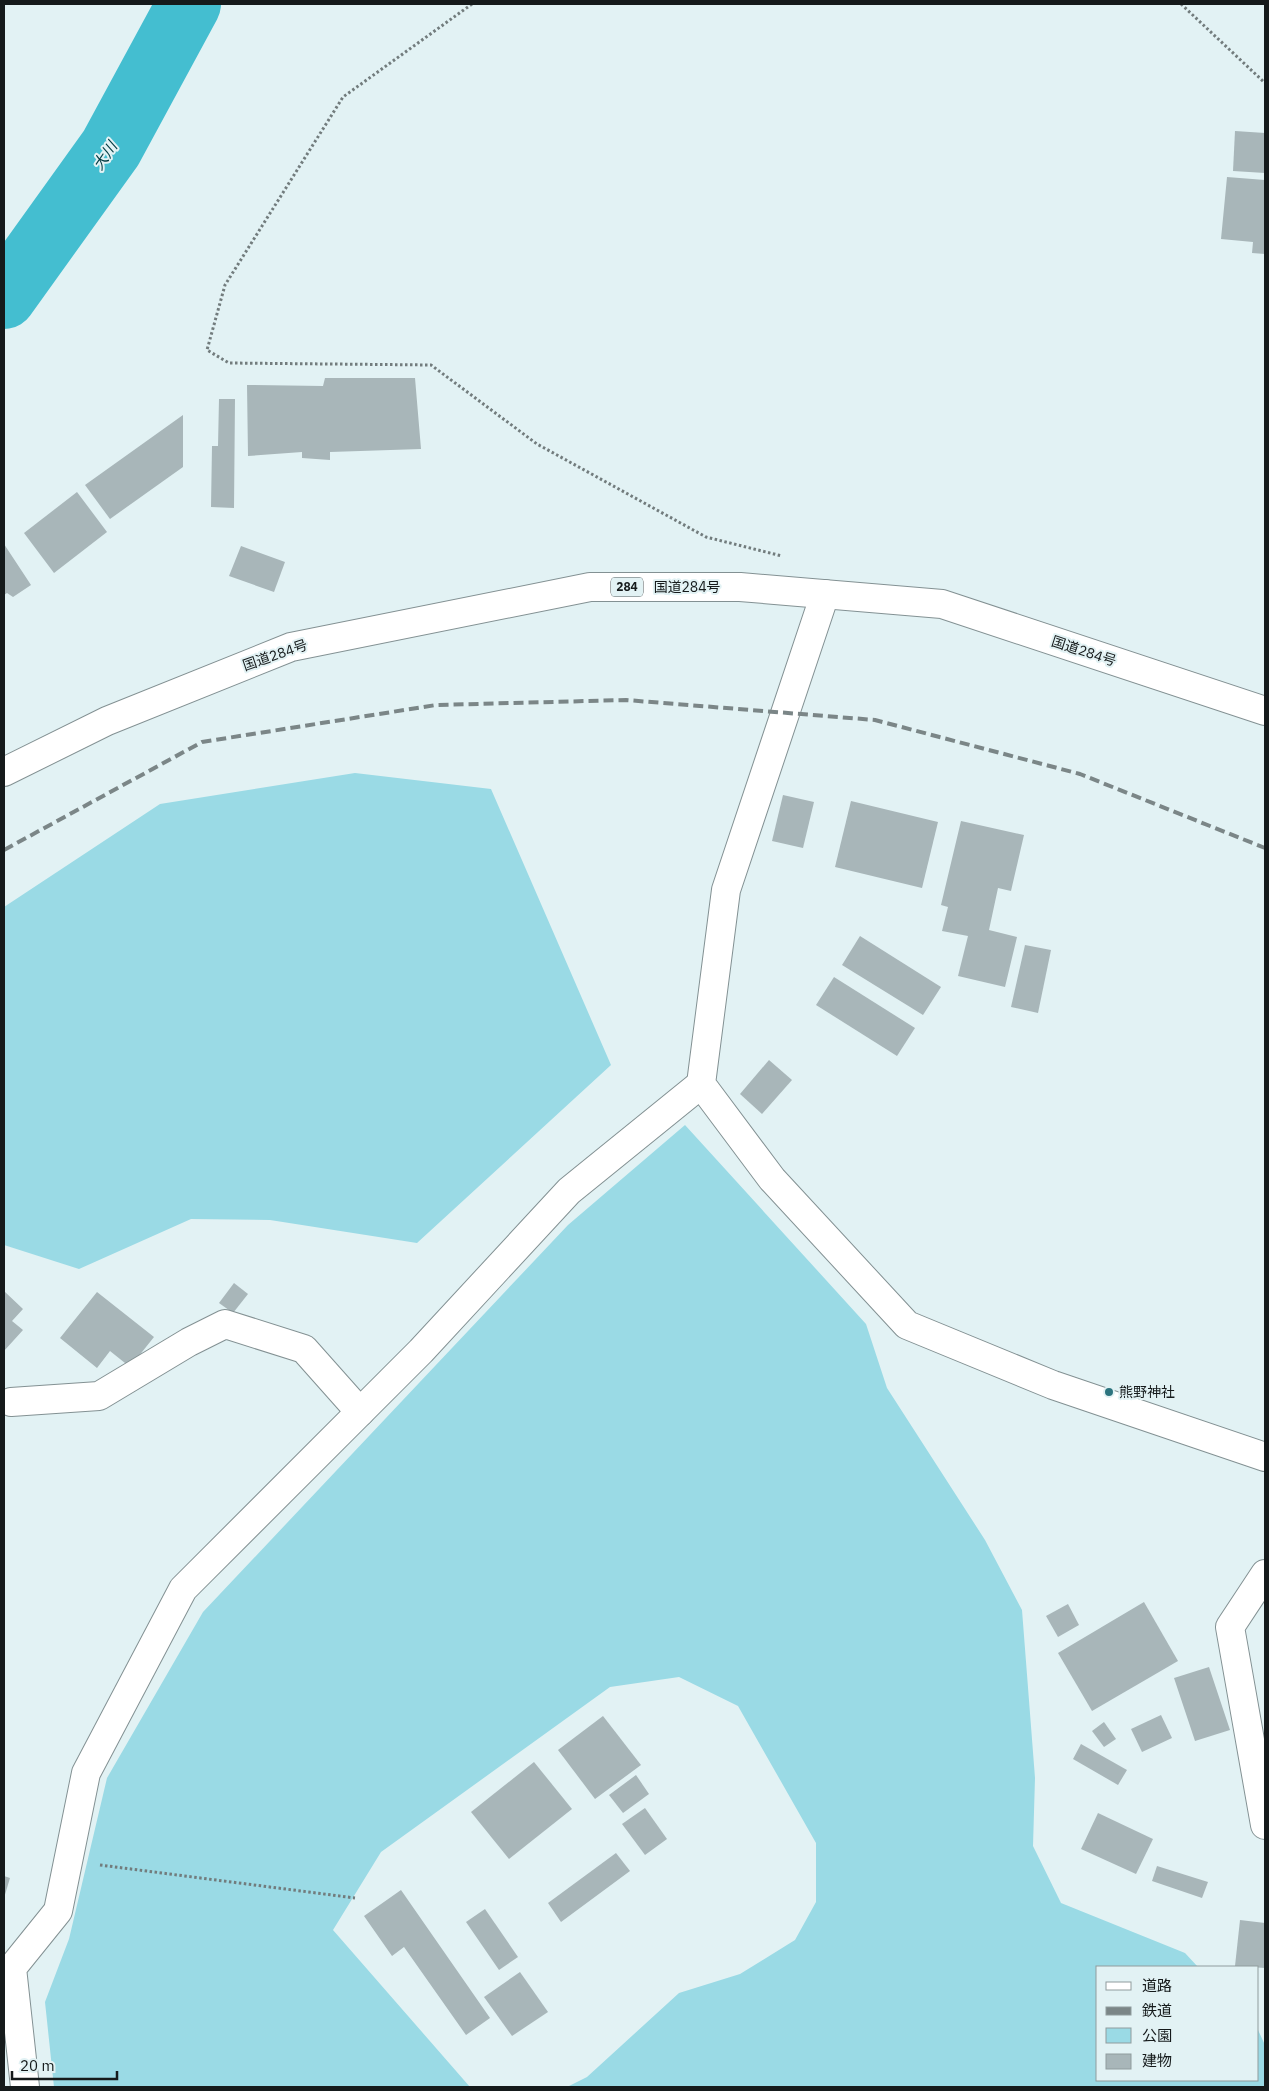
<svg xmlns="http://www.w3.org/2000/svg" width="1269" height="2091" font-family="'IBM Plex Sans','Noto Sans JP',sans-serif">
<rect width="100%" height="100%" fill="#e2f2f4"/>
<!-- green -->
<g fill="#9adae5">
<path d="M355 773 491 789 611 1065 417 1243 270 1220 191 1219 79 1269 4 1245V907L160 804Z"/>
<path d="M685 1125 866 1324 887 1388 985 1540 1022 1610 1035 1778 1033 1846 1061 1903 1185 1953 1198 1967H1098V2080H1258V2030L1265 2045V2087H567L587 2077 679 1993 740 1974 795 1940 816 1902V1843L738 1706 679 1677 610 1687 381 1852 333 1930 470 2087H54L45 2002 69 1939 107 1778 203 1612 568 1225Z"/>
</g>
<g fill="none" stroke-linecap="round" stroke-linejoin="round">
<!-- river -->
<path stroke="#44bed0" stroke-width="64" d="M4 297 111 148 189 4"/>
</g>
<!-- building -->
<g fill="#a8b6b9">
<path d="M1235 131 1265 133V173L1233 171Z"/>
<path d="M1227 177 1265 180V254L1252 253 1253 242 1221 239Z"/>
<path d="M325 378H415L421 449 330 452V460L302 458V452L248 456 247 385 323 386Z"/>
<path d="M219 399H235L234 508 211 507 212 446H218Z"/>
<path d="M183 415V467L110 519 85 485Z"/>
<path d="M77 492 107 532 54 573 24 533Z"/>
<path d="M4 544 31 585 13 597 7 593 4 595Z"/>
<path d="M241 546 285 562 274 592 229 576Z"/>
<path d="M783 795 814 802 803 848 772 841Z"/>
<path d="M851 801 938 822 922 888 835 867Z"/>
<path d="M961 821 1024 835 1011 891 998 888 989 930 1017 937 1005 987 958 976 968 936 942 931 948 907 941 905Z"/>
<path d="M860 936 941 987 923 1015 842 965Z"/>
<path d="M1025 945 1051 950 1038 1013 1011 1007Z"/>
<path d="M834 977 915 1028 897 1056 816 1005Z"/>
<path d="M769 1060 792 1080 762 1114 740 1094Z"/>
<path d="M234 1283 248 1294 233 1313 219 1303Z"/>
<path d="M4 1291 23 1309 12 1321 23 1330 4 1351Z"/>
<path d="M97 1292 154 1337 130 1367 110 1351 97 1368 60 1338Z"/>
<path d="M1144 1602 1178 1661 1092 1711 1058 1653Z"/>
<path d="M1068 1604 1079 1625 1058 1637 1046 1616Z"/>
<path d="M1209 1667 1230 1730 1195 1741 1174 1678Z"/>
<path d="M1161 1715 1172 1738 1142 1752 1131 1729Z"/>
<path d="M603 1716 641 1765 595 1799 558 1750Z"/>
<path d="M1104 1722 1116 1739 1104 1747 1092 1731Z"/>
<path d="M1081 1744 1127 1770 1118 1785 1073 1759Z"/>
<path d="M534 1762 572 1809 509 1859 471 1812Z"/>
<path d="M636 1775 649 1794 623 1813 609 1795Z"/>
<path d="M645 1808 667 1839 645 1855 622 1824Z"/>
<path d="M1098 1813 1153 1839 1136 1874 1081 1849Z"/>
<path d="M616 1853 630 1871 561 1922 548 1903Z"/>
<path d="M1157 1866 1208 1882 1202 1898 1152 1881Z"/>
<path d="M4 1876 10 1878 4 1898Z"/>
<path d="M401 1890 490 2018 466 2035 404 1947 392 1956 364 1916Z"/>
<path d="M485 1909 518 1957 499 1970 466 1922Z"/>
<path d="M1240 1920 1265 1923V1968L1235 1966Z"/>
<path d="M520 1972 548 2012 512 2036 484 1997Z"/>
</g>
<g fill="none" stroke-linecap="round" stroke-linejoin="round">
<defs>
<g id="minor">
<path d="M825 594 726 890 701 1084 772 1179 907 1325 1053 1385 1265 1457"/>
<path d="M11 1402 99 1396 189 1342 225 1324 304 1349 360 1412"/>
<path d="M1265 1574 1230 1627 1265 1825"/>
<path d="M25 2087 12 1968 58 1911 86 1773 183 1589 421 1351 569 1191 701 1084"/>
</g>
<path id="trunk" d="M4 772 107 721 291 647 590 587H740L942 604 1265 711"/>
</defs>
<!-- minor casing -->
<use href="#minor" stroke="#839193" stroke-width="30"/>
<!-- trunk casing -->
<use href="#trunk" stroke="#839193" stroke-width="30"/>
<!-- path -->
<g stroke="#727c7d" stroke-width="3" stroke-dasharray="2.5 2.5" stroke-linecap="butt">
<path d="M472 4 343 97 225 285 207 350 229 363 431 365 537 444 706 537 782 556"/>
<path d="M1181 4 1265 83"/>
<path d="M100 1865 355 1898"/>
</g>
<!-- minor -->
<use href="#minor" stroke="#fff" stroke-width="28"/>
<!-- trunk -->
<use href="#trunk" stroke="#fff" stroke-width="28"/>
<!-- rail -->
<path stroke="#7b8687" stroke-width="4" stroke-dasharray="10 5" stroke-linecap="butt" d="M4 850 202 742 436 705 626 700 875 720 1080 774 1265 848"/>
</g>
<!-- markers -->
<circle fill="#2c747e" stroke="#e2f2f4" stroke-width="2" cx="1109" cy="1392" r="5"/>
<g text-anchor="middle" stroke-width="4" stroke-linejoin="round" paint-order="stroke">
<!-- shield labels -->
<rect fill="#e2f2f4" stroke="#525b5c" stroke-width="1" x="611" y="577.5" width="32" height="19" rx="4"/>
<g font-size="12" font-weight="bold" fill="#151a1b">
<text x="627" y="591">284</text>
</g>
<!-- street labels -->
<g font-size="14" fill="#151a1b" stroke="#e2f2f4">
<text x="687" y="592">国道284号</text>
<text transform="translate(1084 651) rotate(18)" y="5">国道284号</text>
<text transform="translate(275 655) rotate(-19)" y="5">国道284号</text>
</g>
<!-- poi labels -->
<g font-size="14" fill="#151a1b" stroke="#e2f2f4" text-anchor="start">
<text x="1119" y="1397">熊野神社</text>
</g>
<!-- water labels -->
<g font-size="15" font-style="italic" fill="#003940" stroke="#e2f2f4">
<text transform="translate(105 156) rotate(-56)" y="5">大川</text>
</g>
</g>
<!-- border -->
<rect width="1269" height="2091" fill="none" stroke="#151a1b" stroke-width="10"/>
<!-- legend -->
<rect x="1096" y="1966" width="162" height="115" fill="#e2f2f4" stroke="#909c9d"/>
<rect x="1106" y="1982" width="25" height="8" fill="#ffffff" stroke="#909c9d"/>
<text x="1142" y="1991" font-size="15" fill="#151a1b">道路</text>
<rect x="1106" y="2007" width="25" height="8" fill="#7b8687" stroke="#909c9d"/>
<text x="1142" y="2016" font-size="15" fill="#151a1b">鉄道</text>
<rect x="1106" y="2028" width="25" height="15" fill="#9adae5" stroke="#909c9d"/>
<text x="1142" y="2041" font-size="15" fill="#151a1b">公園</text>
<rect x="1106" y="2054" width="25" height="15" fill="#a8b6b9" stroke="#909c9d"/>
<text x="1142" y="2066" font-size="15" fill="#151a1b">建物</text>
<!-- scale -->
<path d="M12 2071v8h105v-8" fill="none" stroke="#151a1b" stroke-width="2.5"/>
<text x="20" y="2071" font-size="15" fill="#151a1b" stroke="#e2f2f4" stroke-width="4" paint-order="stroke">20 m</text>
</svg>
